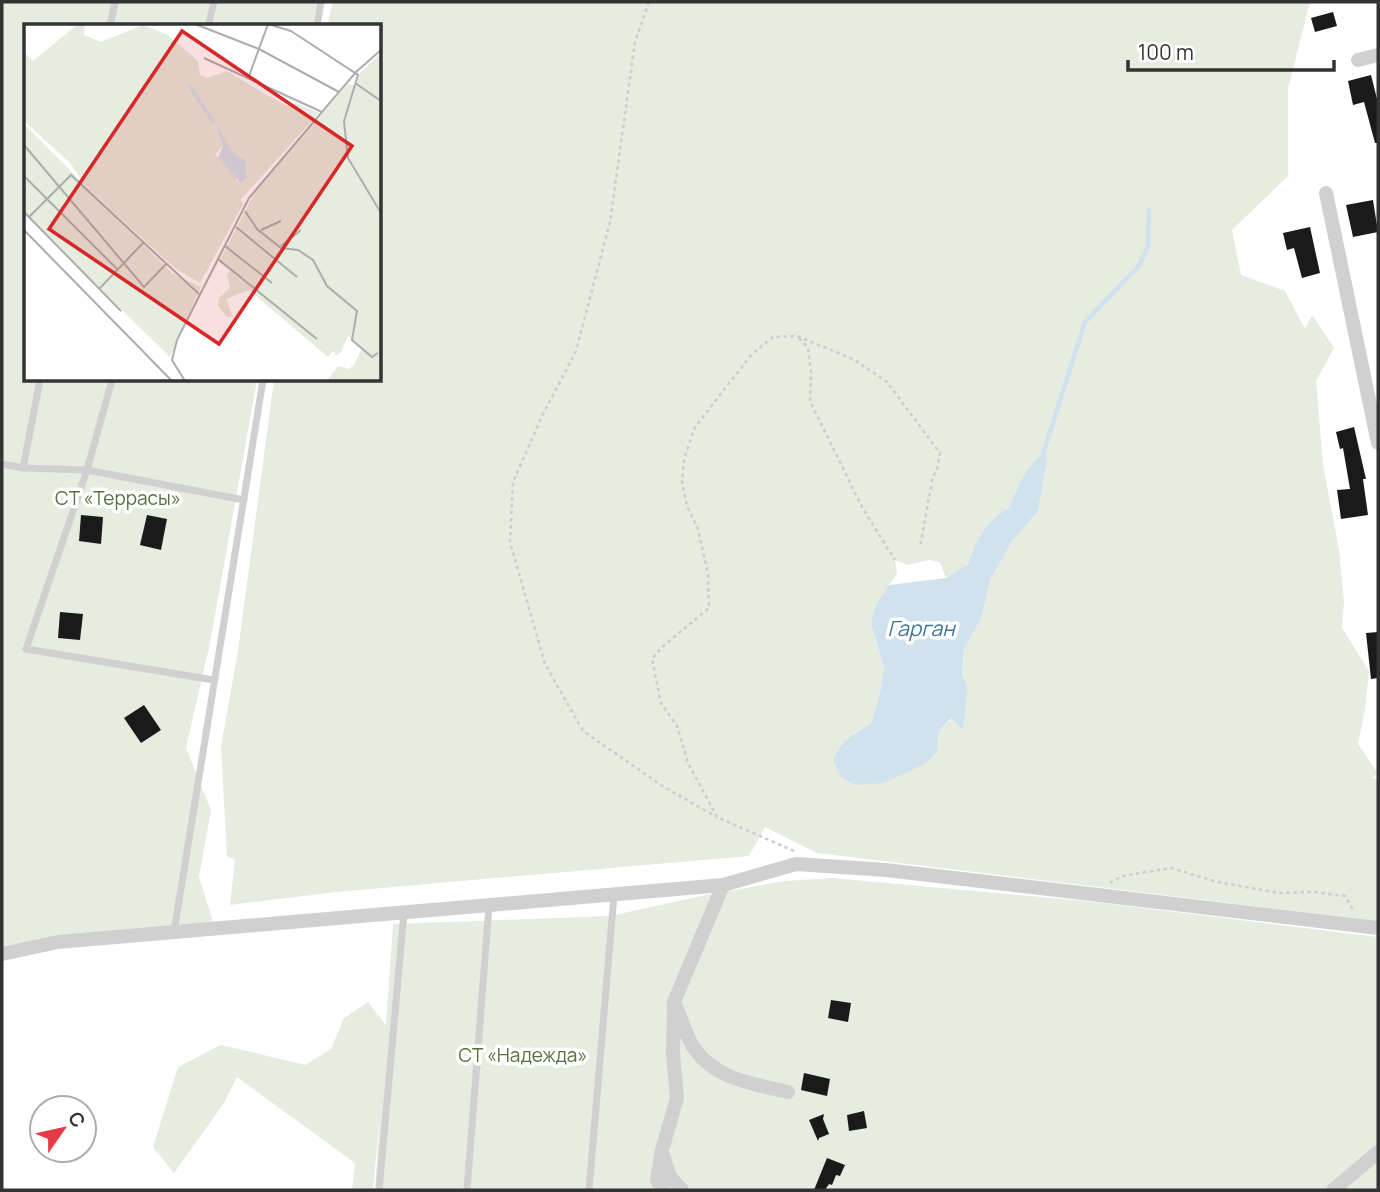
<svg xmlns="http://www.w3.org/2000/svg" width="1380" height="1192" font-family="Manrope,sans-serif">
<rect width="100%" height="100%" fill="#fff"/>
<!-- green -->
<g fill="#e6ecdf" fill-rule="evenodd">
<path d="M2 2H323L319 26H26V380H257L210 643 186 748 211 810 199 877 214 925 2 948Z"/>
<path d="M333 2H1310L1288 89V176L1232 230 1241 275 1285 291 1305 329 1312 315 1334 348 1316 381 1323 465 1339 550 1344 601 1342 628 1369 671 1365 710 1358 744 1378 774 1372 778 1378 779V921L817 853 765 827 749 856 336 892 230 905 235 859 227 857 221 746 238 651 274 380H380V26H327ZM1046 467 1038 511 1013 540 990 580 982 617 964 649 962 674 968 688 963 729 952 718 939 731 937 752 853 734 871 723 880 693 884 667 871 624 889 585 897 574 895 560 908 565 928 560 940 562 946 578 968 564C976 540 985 519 1009 508L1017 488Z"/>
<path d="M832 878 1095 902 1378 937V1190H375L380 1114 373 1190H352L355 1163 237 1077 224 1103 174 1173 153 1147 178 1067 221 1045 305 1065 331 1049 344 1018 368 1002 386 1025 393 924 610 916 701 896 785 881Z"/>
</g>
<!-- water -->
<path fill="#cfe2ee" d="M1043 454 1047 459 1046 467 1038 511 1013 540 990 580 982 617 964 649 962 674 968 688 963 730 951 718 939 731 937 752 926 763 884 783 856 785 841 777 833 760C840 742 855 733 871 723L880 693 884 667 871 624 876 605 889 585 946 578 968 564C976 540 985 520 1009 508 1017 488 1025 467 1043 454Z"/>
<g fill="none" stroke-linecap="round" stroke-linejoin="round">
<!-- stream -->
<path stroke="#cfe2ee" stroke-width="4.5" d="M1043 454 1085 322 1138 267 1148 247 1149 210"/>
</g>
<!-- building -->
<g fill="#1a1a1a">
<path d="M1333 12 1337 26 1315 32 1311 18Z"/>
<path d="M1371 75 1378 103V143H1375L1364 102 1353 105 1348 81Z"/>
<path d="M1373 200 1378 232 1353 237 1346 205Z"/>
<path d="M1310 227 1320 273 1302 278 1294 248 1287 250 1283 233Z"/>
<path d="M1354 427 1366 479H1363L1368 515 1341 519 1337 490 1350 489 1343 448 1340 449 1336 432Z"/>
<path d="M81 515 103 517 101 544 79 541Z"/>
<path d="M147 515 167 519 161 550 140 545Z"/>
<path d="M60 612 83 614 80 640 58 638Z"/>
<path d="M1378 632V678L1371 679 1366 633Z"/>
<path d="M144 705 161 730 141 743 124 718Z"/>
<path d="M831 1000 851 1003 848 1022 828 1018Z"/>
<path d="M804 1073 830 1079 827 1096 801 1090Z"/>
<path d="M864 1111 867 1128 849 1131 847 1115Z"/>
<path d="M824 1114 823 1119 829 1134 819 1138 818 1141 809 1120Z"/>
<path d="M827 1158 845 1165 840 1176 836 1175 832 1185 829 1184 825 1190H814Z"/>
</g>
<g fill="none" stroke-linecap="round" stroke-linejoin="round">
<!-- path -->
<g stroke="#cdcdcd" stroke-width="2.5" stroke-dasharray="3.5 3.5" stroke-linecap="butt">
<path d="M649 2 635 42 610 222 576 351 543 414 513 482 510 542 545 664 583 731 664 787 715 816"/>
<path d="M799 338 808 348 811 372 810 401 863 509 895 560"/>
<path d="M794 851 717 817 688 763 677 726 661 703 652 659 662 647 709 608 708 574 698 529 687 506 682 482 684 459 695 427 752 354 773 337 797 336 855 360 887 382 940 453 937 470 933 476 920 547"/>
<path d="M1110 883 1122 876 1171 868 1218 882 1279 893 1314 892 1345 896 1354 911"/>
</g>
<!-- service -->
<g stroke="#d0d0d0" stroke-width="7">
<path d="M110 26 115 2"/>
<path d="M208 26 214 2"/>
<path d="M317 26 321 2"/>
<path d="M112 380 87 470 26 649 214 680"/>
<path d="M2 464 23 468 87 470 244 500"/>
<path d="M23 468 40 380"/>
<path d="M174 932 263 380"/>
<path d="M379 1190 404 913"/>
<path d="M467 1190 489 906"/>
<path d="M589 1190 614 895"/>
</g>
<!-- minor -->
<g stroke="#d0d0d0" stroke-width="14">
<path d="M1358 60 1378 55"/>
<path d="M1326 193 1378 443"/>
<path d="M2 954 58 942 723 885 796 864 886 870 1378 928"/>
<path d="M676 1007C682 1020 686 1036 694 1048 716 1080 754 1084 788 1092"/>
<path d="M663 1155 670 1177 682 1190"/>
<path d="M663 1190 657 1180 662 1150 677 1098 673 1054 674 1002 723 885"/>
<path d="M1333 1190 1378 1152"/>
</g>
</g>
<g text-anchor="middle" stroke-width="7" stroke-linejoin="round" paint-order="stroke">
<!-- park labels -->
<g font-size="19" fill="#56703f" stroke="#fff">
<text x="118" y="505">СТ «Террасы»</text>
<text x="523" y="1062">СТ «Надежда»</text>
</g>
<!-- water labels -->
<g font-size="21" font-style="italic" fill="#3f7597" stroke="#fff">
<text x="921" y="636">Гарган</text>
</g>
</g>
<!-- overview -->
<g transform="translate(24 24)">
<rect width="357" height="357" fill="#fff"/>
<path d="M54 0H61L60 11 77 18 119 1 144 11 174 37 176 51 183 54 203 47 262 82 272 79 295 89 217 175 219 180 176 259 152 245 88 187 60 160 46 139 0 97V28L9 37ZM190 100 210 129 221 137 213 159 212 150 191 131 199 121ZM357 29V357H303L314 342 325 345 330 341 338 324 324 312 317 328 312 332 309 327 304 333 225 266 202 275 209 293H203L194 282 195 274 206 264 203 249 207 248 195 238 230 170 324 60 332 61 336 49ZM0 100 149 250 177 263 146 333 0 190Z" fill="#e6ecdf" fill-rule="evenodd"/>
<path d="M190 99 210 129 222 137V154L217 159 194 134 199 121Z" fill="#cfe2ee"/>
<path fill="none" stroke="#cfe2ee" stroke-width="3.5" d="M165 61 190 99"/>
<path fill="none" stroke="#adadad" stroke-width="2" d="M171 0 235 25 315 68M244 0 267 7M267 7 334 51 320 97 324 134 357 189M180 34 298 88M225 52 244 0M331 59 357 77M0 121 120 263 142 240M0 152 94 246M221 187 233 205 257 224 274 226 289 236 303 262 333 287 328 316 348 333 354 329M0 188 97 287M5 193 47 151 175 270M212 203 273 253M0 206 148 357M237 206 257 197M201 222 248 259M257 222 277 206M194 235 293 315M75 265 120 218M161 357 148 336 153 316 225 174 332 48 357 26"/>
<path fill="#d62828" fill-opacity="0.15" stroke="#d62828" stroke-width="3.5" d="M158 7 328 122 195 320 25 205Z"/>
<rect width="357" height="357" fill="none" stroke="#333" stroke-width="3.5"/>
</g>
<!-- border -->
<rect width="1380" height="1192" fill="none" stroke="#333333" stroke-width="7"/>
<!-- north arrow -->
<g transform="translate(63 1129) rotate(56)"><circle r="33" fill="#ffffff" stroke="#adadad" stroke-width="2"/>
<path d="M0-5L12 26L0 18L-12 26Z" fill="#e63946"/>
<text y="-10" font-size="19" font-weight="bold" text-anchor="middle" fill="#333333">С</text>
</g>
<!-- scale -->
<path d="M1128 60v10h206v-10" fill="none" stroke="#333333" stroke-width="3.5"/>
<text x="1138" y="60" font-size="21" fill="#333333" stroke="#ffffff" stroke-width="5" paint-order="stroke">100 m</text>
</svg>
